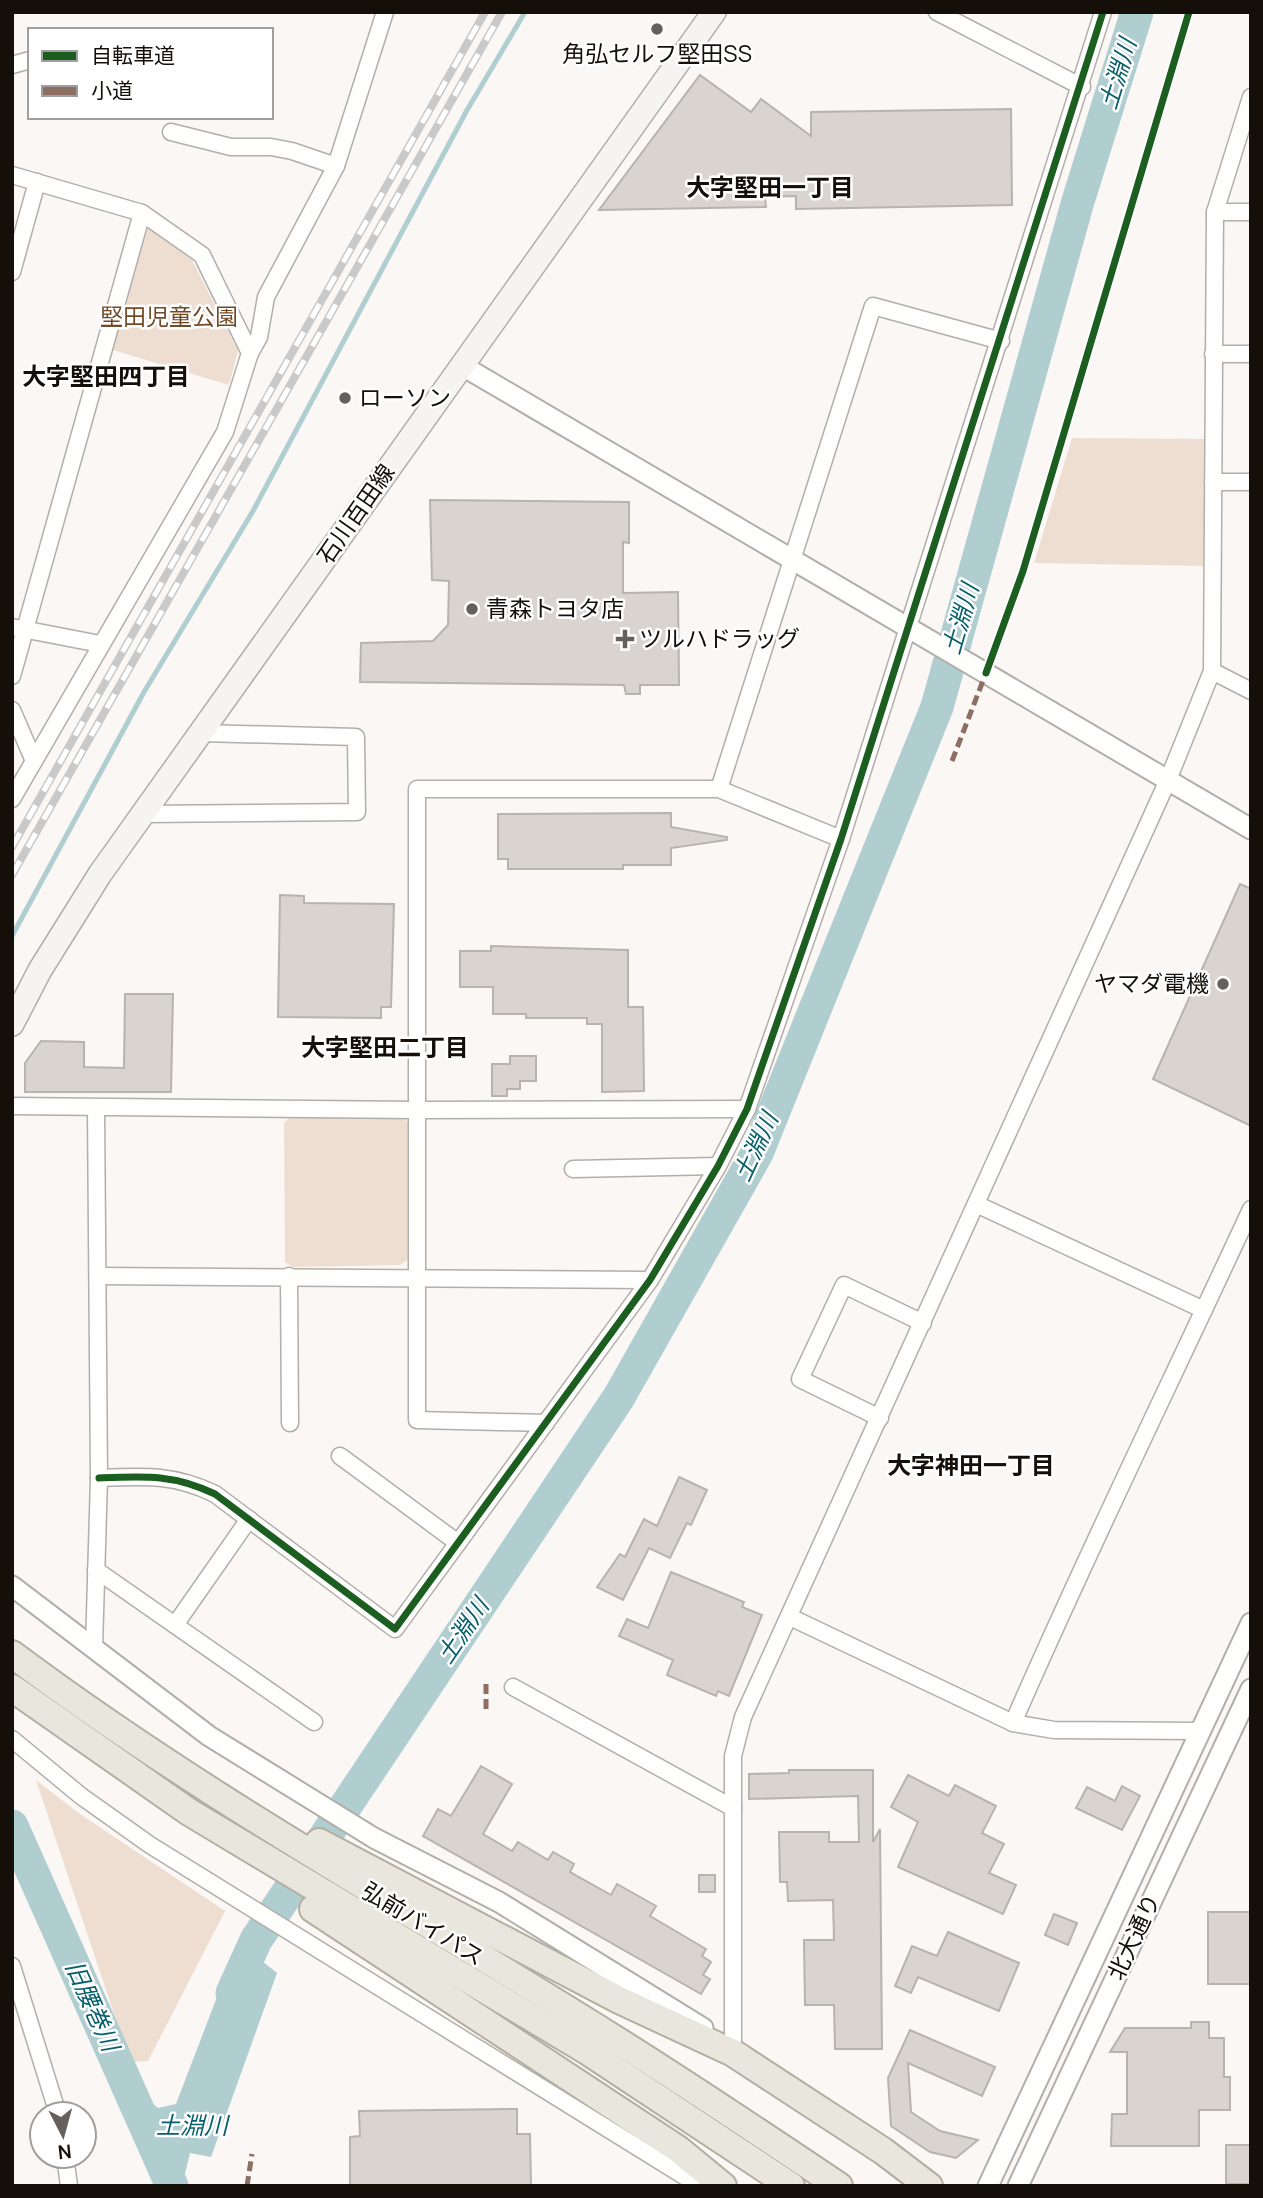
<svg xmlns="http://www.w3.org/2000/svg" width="1263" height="2198" font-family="Manrope,'Noto Sans JP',sans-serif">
<rect width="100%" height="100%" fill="#faf7f4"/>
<!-- green -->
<g fill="#eeded1">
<path d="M148 227 192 260 238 351 229 385 113 350Z"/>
<path d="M1072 438 1207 439 1205 566 1034 563Z"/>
<path d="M399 1115 408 1122 409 1259 400 1265 293 1267 285 1262 284 1123 290 1117Z"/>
<path d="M36 1780 80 1814 225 1911 148 2061 130 2062Z"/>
</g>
<!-- water -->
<path fill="#b0cdd0" d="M238 1942 277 1973 211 2157 190 2153 182 2186H166L144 2135 132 2086 158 2108 176 2104Z"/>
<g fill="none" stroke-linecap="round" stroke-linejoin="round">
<!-- stream -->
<path stroke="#b0cdd0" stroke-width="5" d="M12 936 144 692 253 511 466 112 525 12"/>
<!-- river -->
<g stroke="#b0cdd0" stroke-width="33">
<path d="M12 1826 172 2186"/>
<path d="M232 1993 256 1940 619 1397 757 1153 937 707 1078 201 1137 12"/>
</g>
</g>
<!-- building -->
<g fill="#dad4d0" stroke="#b7b3af" stroke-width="2">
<path d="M700 75 751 112 761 99 811 136V112L1011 109 1012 205 796 209V196L765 197 766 207 599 210Z"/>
<path d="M430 500 629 502V543L623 542V593L678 592 679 685H640V694H626L624 685 360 682 361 643 433 641 448 625 449 581 432 580Z"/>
<path d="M671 813V827L727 837V840L671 848V865H623V869H508V859H498V814Z"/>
<path d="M1240 884 1251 889V1126L1153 1079Z"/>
<path d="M280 895 304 896V903L394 904 391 1007H381V1018L278 1017Z"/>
<path d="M491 946 628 950V1007H643L644 1091 602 1092V1024H587V1018H526V1014H493V987H460V951H491Z"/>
<path d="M125 994H173L171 1092H25V1063L41 1041 84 1042V1067L124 1068Z"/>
<path d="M510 1056H536V1081H520V1089H507V1096H492V1064H510Z"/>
<path d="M679 1477 707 1490 691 1525 687 1523 670 1558 649 1548 623 1600 597 1587 620 1554 625 1557 644 1519 657 1526Z"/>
<path d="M671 1572 744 1602 742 1607 762 1615 729 1696 718 1691 716 1696 667 1675 673 1660 619 1636 627 1619 648 1628Z"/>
<path d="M481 1766 512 1784 483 1834 512 1851 518 1842 548 1860 553 1852 574 1864 570 1872 611 1895 617 1884 656 1906 650 1916 706 1949 702 1956 711 1962 703 1975 710 1979 701 1994 423 1836 438 1809 451 1816Z"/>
<path d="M789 1770H873V1842L880 1829 882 2049H835L834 2005H805L804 1940H834L833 1900 788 1901 787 1882H780L779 1832H829V1842H859L858 1796 749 1799V1774L789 1773Z"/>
<path d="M908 1775 949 1796 955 1785 996 1806 982 1833 1004 1844 989 1873 1016 1885 1003 1914 898 1867 918 1822 891 1807Z"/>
<path d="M1122 1786 1140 1796 1122 1830 1076 1808 1087 1787 1115 1801Z"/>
<rect x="699" y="1875" width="16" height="17"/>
<rect x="1208" y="1912" width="43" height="72"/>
<path d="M1054 1914 1077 1923 1068 1945 1045 1935Z"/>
<path d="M948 1932 1019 1963 999 2011 918 1977 911 1993 895 1986 912 1946 937 1956Z"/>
<path d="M1191 2022H1209V2038H1224V2077H1230V2110H1199V2146H1111L1112 2114H1127V2052H1110L1125 2028H1191Z"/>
<path d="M910 2030 995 2067 982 2096 908 2063 911 2112 940 2131 978 2140 956 2158 930 2152 891 2126 888 2078Z"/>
<path d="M517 2109V2134H530L531 2186H350V2137L360 2136 359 2111Z"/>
<rect x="1226" y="2145" width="25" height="39"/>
</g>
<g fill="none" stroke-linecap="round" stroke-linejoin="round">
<defs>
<g id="minor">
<path d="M937 12 1082 87"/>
<path d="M12 65 30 60"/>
<path d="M171 132 231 147H271L292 151 336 166"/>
<path d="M12 175 142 213 202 255 250 353 225 432 12 799"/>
<path d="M1215 212H1251"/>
<path d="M12 272 37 182"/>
<path d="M250 353 259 337 266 297 336 166 385 12"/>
<path d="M1213 354H1251"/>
<path d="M1213 482H1251"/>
<path d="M12 627 100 644"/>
<path d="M1212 671 1251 691"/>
<path d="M12 676 142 213"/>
<path d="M12 710 34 761"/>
<path d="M719 789 873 306 1001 341"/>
<path d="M143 814 357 812 356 737 201 733"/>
<path d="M12 1106 416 1110 747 1109"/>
<path d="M573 1169 718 1166"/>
<path d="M976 1204 1204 1310"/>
<path d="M98 1276 650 1280"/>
<path d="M289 1276 290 1423"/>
<path d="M880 1418 800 1379 844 1285 923 1323"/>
<path d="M546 1423 417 1420V789H719L841 839"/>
<path d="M340 1456 458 1543"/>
<path d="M99 1478C144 1476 174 1474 215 1494L395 1629 650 1280 718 1166 747 1109 841 839 1103 12"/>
<path d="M96 1570 314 1722"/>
<path d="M790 1617 1013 1723 1054 1730 1200 1731"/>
<path d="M175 1625 249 1519"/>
<path d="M94 1648 99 1478 96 1109"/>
<path d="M513 1687 733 1808"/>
<path d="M1013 1723C1088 1550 1172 1380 1251 1209"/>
<path d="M12 1739 81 1796 150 1845 700 2186"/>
<path d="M12 1966 58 2114"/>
<path d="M733 2053V1756L743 1717 1168 780 1212 671 1215 212 1251 97"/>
<path d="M65 2156 69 2186"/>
</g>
<g id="tertiary">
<path d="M461 365 1251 829"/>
<path d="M12 1586 209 1736 374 1838 499 1902 703 2028"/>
<path d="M988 2186 1251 1623"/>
<path d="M1018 2186 1251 1689"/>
</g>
<path id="secondary" d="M12 1024 40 970 100 874 714 12"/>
<g id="trunk">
<path d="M12 1654C207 1800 414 1912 618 2041 693 2088 766 2137 839 2186"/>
<path d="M12 1688 189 1812 587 2051 791 2186"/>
<path d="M319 1842 619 2000 733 2053 883 2151 929 2186"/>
<path d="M313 1909 678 2149 723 2186"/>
</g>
</defs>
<!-- minor casing -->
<use href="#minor" stroke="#b2aeaa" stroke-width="19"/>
<!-- tertiary casing -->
<use href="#tertiary" stroke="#b2aeaa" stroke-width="23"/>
<!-- secondary casing -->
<use href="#secondary" stroke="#b2aeaa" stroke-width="26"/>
<!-- trunk casing -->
<use href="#trunk" stroke="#b3aea1" stroke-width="30"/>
<!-- minor -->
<use href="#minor" stroke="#fefefd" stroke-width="16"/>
<!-- tertiary -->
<use href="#tertiary" stroke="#fefefd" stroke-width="19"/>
<!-- secondary -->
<use href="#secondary" stroke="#f6f4f1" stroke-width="23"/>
<!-- trunk -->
<use href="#trunk" stroke="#e9e6dd" stroke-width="26"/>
<defs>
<g id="rail">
<path d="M12 847 485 12"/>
<path d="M12 875 502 12"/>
</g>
</defs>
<!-- rail casing -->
<use href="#rail" stroke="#cac9c9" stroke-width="8"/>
<!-- rail -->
<use href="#rail" stroke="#fff" stroke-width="5" stroke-dasharray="16" stroke-linecap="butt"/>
<!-- quiet -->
<g stroke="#8d6e63" stroke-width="5" stroke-dasharray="10 5" stroke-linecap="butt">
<path d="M952 761 986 673"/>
<path d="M486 1709V1684"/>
<path d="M247 2186 252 2154"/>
</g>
<defs>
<g id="cycleway">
<path d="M986 673 1023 571 1189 12"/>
<path d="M99 1478C144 1476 174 1474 215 1494L395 1629 650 1280 718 1166 747 1109 841 839 1103 12"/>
</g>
</defs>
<!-- cycleway casing -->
<use href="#cycleway" stroke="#fff" stroke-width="11"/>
<!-- cycleway -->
<use href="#cycleway" stroke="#1b5e20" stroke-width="7"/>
</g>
<!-- markers -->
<g fill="#65605c" stroke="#fff" stroke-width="2.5">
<circle cx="657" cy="29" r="7"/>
<circle cx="345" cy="398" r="7"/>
<circle cx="472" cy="609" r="7"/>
<path d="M621.5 628.5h7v7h7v7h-7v7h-7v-7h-7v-7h7z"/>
<circle cx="1223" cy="984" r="7"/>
</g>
<g text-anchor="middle" stroke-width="5" stroke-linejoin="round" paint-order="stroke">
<!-- poi labels -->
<g font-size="23" fill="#150f0a" stroke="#fff" text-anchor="start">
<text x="657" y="62" text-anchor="middle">角弘セルフ堅田SS</text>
<text x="359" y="406">ローソン</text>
<text x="486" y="617">青森トヨタ店</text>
<text x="639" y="647">ツルハドラッグ</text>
<text x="1209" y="992" text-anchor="end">ヤマダ電機</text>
</g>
<!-- park labels -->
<g font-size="23" fill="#724a26" stroke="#fff">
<text x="169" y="325">堅田児童公園</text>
</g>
<!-- street labels -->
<g font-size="23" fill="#150f0a" stroke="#fff">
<text transform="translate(356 514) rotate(-55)" y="8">石川百田線</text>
<text transform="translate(423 1924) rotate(31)" y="8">弘前バイパス</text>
<text transform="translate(1134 1937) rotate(-65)" y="8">北大通り</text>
</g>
<!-- water labels -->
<g font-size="24" font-style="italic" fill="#07606b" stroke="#fff">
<text transform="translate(1118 74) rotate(-73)" y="8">土淵川</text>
<text transform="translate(961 619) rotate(-74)" y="8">土淵川</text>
<text transform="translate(756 1147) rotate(-65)" y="8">土淵川</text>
<text transform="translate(463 1631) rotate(-56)" y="8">土淵川</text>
<text transform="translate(92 2006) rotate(66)" y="8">旧腰巻川</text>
<text x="192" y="2134">土淵川</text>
</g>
<!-- neighbourhood labels -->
<g font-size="24" font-weight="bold" fill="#150f0a" stroke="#fff">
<text x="770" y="196">大字堅田一丁目</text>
<text x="106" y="385">大字堅田四丁目</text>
<text x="385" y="1056">大字堅田二丁目</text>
<text x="971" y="1474">大字神田一丁目</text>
</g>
</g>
<!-- border -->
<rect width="1263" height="2198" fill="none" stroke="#150f0a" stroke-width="28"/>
<!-- legend -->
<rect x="28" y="28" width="245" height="91" fill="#ffffff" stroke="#a19f9d" stroke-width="2"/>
<rect x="42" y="51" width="35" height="10" fill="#1b5e20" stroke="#a19f9d" stroke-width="2"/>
<text x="91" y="63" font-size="21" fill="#150f0a">自転車道</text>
<rect x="42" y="86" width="35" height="10" fill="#8d6e63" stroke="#a19f9d" stroke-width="2"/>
<text x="91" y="98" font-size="21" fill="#150f0a">小道</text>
<!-- north arrow -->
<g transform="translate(63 2135) rotate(174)"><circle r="33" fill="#ffffff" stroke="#a19f9d" stroke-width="2"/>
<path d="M0-5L12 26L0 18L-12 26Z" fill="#65605c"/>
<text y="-10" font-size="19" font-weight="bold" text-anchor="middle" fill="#150f0a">N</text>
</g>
</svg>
